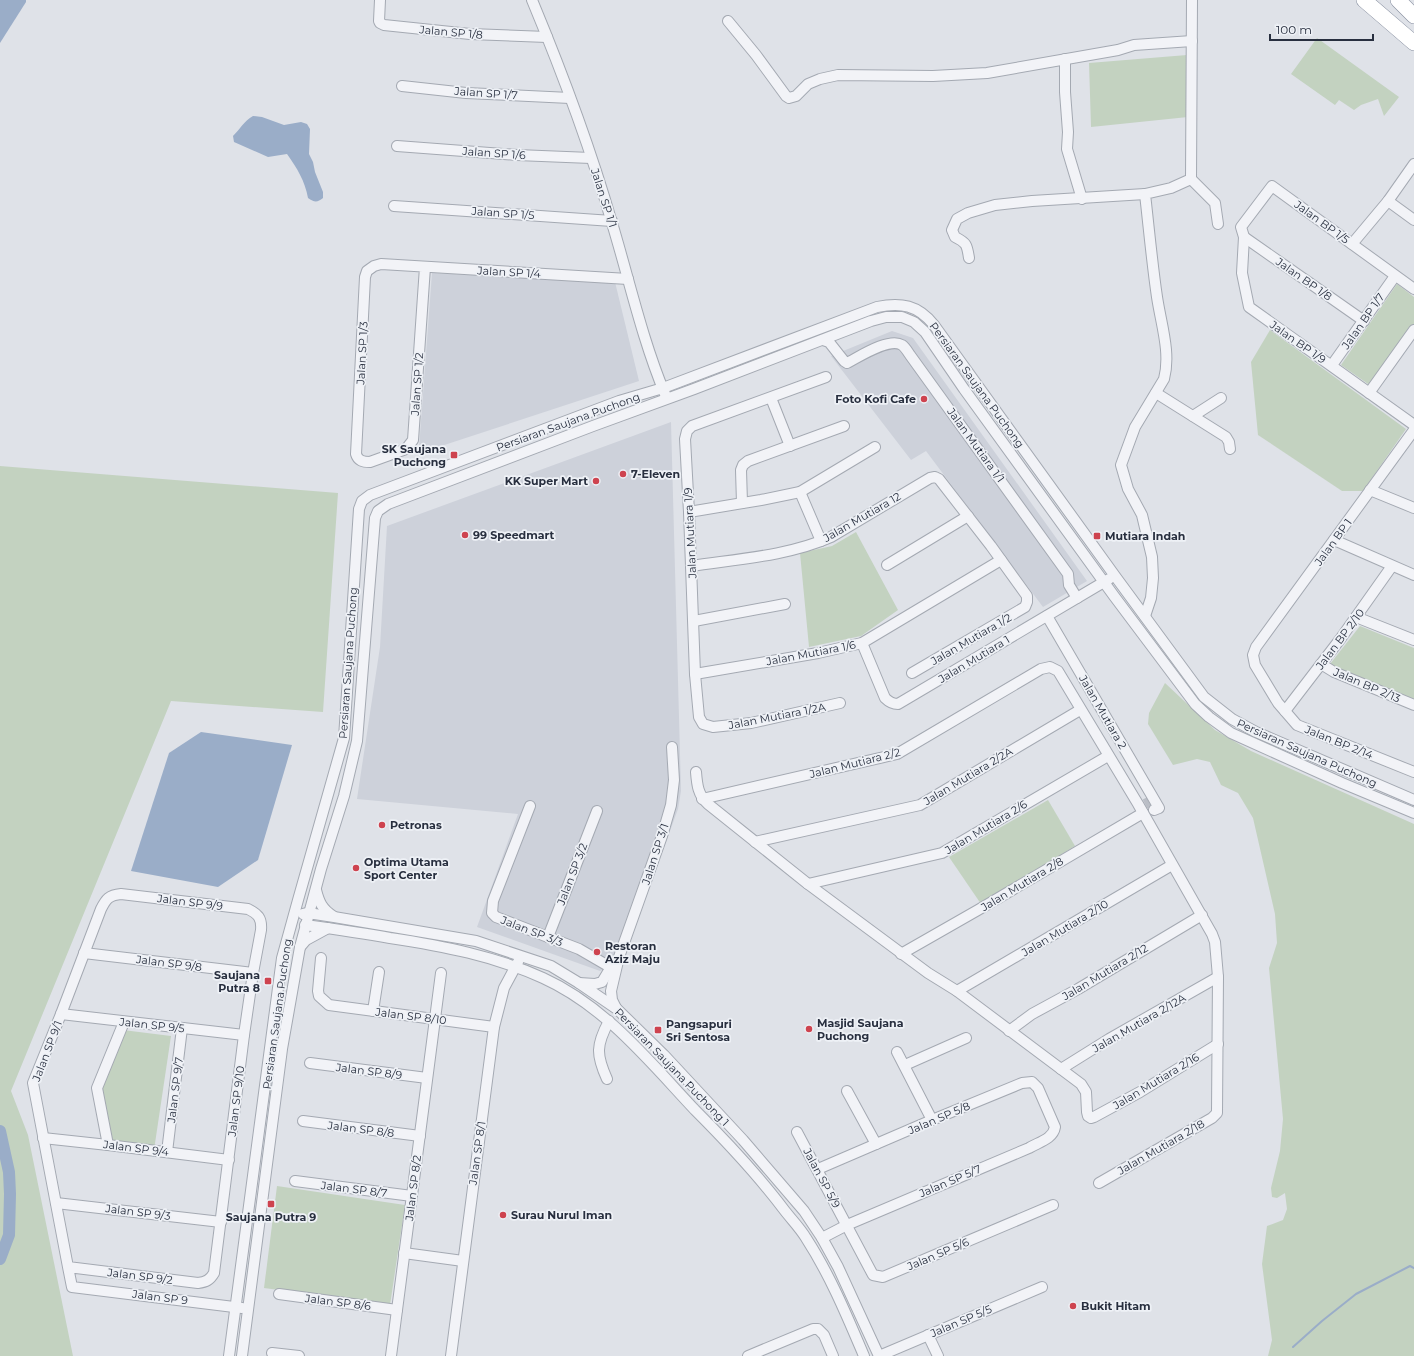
<svg xmlns="http://www.w3.org/2000/svg" width="1414" height="1356" font-family="Montserrat,sans-serif">
<rect width="100%" height="100%" fill="#dfe2e8"/>
<!-- built -->
<g fill="#cdd1da">
<path d="M432 273 615 282 639 381 426 451 419 448Z"/>
<path d="M892 331 913 338 1087 581 1043 607 926 451 911 460 831 356Z"/>
<path d="M671 422 681 791 678 809 623 960 600 971 477 927 518 814 357 799 380 647 387 526Z"/>
</g>
<!-- green -->
<g fill="#c3d2c0">
<path d="M1317 38 1399 97 1384 116 1378 99 1361 105 1354 110 1339 100 1335 105 1291 74Z"/>
<path d="M1187 55 1188 117 1091 127 1089 63Z"/>
<path d="M1397 284 1414 297V328L1371 386 1341 365Z"/>
<path d="M1270 330 1406 429 1363 491H1342L1258 435 1251 362Z"/>
<path d="M0 466 338 493 323 712 171 701 11 1091 28 1135 73 1356H0Z"/>
<path d="M856 532 898 610 861 636 809 647 800 553 832 546Z"/>
<path d="M1360 626 1414 648V699L1334 668 1330 664Z"/>
<path d="M1165 683 1215 730 1251 751 1414 824V1356H1268L1272 1340 1262 1264 1267 1226 1283 1220 1287 1209 1285 1193 1277 1198 1272 1197 1271 1188 1280 1151 1283 1119 1269 968 1277 943 1275 914 1253 818 1238 793 1221 785 1210 762 1197 759 1173 765 1148 724 1149 713Z"/>
<path d="M1048 800 1075 846 981 904 949 857Z"/>
<path d="M123 1030 171 1036 154 1150 109 1143 99 1091Z"/>
<path d="M277 1186 405 1205 390 1305 264 1288Z"/>
</g>
<!-- water -->
<g fill="#9aadc8">
<path d="M0 0H26V2L0 43Z"/>
<path d="M253 116 262 117 284 125 301 122 307 124 310 129 309 154 313 162 315 172 323 192V198C317 203 314 202 308 198 305 181 297 168 287 154L268 157 234 142 233 136C240 129 244 121 253 116Z"/>
<path d="M201 732 292 745 258 860 218 887 131 871 169 753Z"/>
</g>
<g fill="none" stroke-linecap="round" stroke-linejoin="round">
<!-- stream -->
<path stroke="#9aadc8" stroke-width="2" d="M1293 1347 1322 1321 1356 1294 1410 1266 1414 1268"/>
<!-- river -->
<path stroke="#9aadc8" stroke-width="12" d="M0 1131 9 1172 10 1194 9 1235 0 1259"/>
<!-- minor-tunnel -->
<path stroke="#babec6" stroke-width="10" stroke-dasharray="10 5" stroke-linecap="butt" d="M1145 804 1149 802"/>
<defs>
<g id="minor">
<path d="M380 0 379 21 380 23 384 25 470 34 547 37"/>
<path d="M532 0C562 72 590 147 612 223 629 279 642 339 665 394"/>
<path d="M728 21 756 55 786 96 789 98 796 96 808 84 820 79 838 75 933 76 987 73 1118 50 1134 45 1192 41"/>
<path d="M1065 59V92L1068 132 1067 149 1082 199"/>
<path d="M402 86 466 93 570 98"/>
<path d="M397 146 517 155 591 158"/>
<path d="M1191 179 1215 203 1218 224"/>
<path d="M1388 201 1414 220"/>
<path d="M394 206 612 221"/>
<path d="M1244 237 1364 321"/>
<path d="M1352 244 1388 201 1414 164"/>
<path d="M969 258C967 245 967 243 955 237L952 230 957 219 968 213 995 205 1032 201 1145 194"/>
<path d="M425 267 413 440 406 449 370 462C363 462 358 461 356 454L365 277 367 271 374 266 381 264 628 279"/>
<path d="M1414 289 1272 186 1241 227 1244 237 1242 273 1249 307 1414 425"/>
<path d="M823 340 829 342 844 361 847 363C859 357 889 337 902 345 905 347 908 352 910 355L1068 574 1069 585 1077 598"/>
<path d="M1332 365 1395 276"/>
<path d="M826 377 692 426 687 431 685 439 689 512 695 674 699 717 703 724 713 727 751 723 840 703"/>
<path d="M1156 393 1226 437 1229 442 1230 449"/>
<path d="M1369 393 1414 330"/>
<path d="M771 398 790 446"/>
<path d="M1193 416 1221 398"/>
<path d="M1414 430 1256 647 1253 655 1255 665 1278 703 1297 725 1414 772"/>
<path d="M1370 490 1414 508"/>
<path d="M800 492 821 541"/>
<path d="M742 503 741 470 743 465 748 461 844 426"/>
<path d="M689 512 761 500 800 492 875 447"/>
<path d="M1334 540 1414 575"/>
<path d="M887 565 968 516"/>
<path d="M691 566C738 559 788 556 831 537L930 478 935 477 939 479 991 546 1027 596V602L1025 607 912 673"/>
<path d="M1047 616 1159 808 1154 810"/>
<path d="M1145 616 1151 598 1153 578 1152 557 1142 515 1128 489 1121 465 1135 427 1164 379C1171 353 1161 324 1157 297 1152 263 1149 229 1145 194L1171 188 1191 179 1192 0"/>
<path d="M1356 617 1414 640"/>
<path d="M694 621 785 604"/>
<path d="M862 643 885 698C889 702 892 704 898 704L1109 579"/>
<path d="M1321 664 1334 672 1414 705"/>
<path d="M695 674 818 653 862 643 1001 560"/>
<path d="M1285 711 1341 638 1392 566"/>
<path d="M696 772C697 785 698 795 708 804L808 884 928 973 957 991 1081 1084 1086 1092 1087 1112 1088 1116 1091 1118 1094 1117 1140 1092 1218 1044"/>
<path d="M702 799 897 754 1041 669 1050 667 1058 671 1138 804 1212 934 1215 942 1218 977 1217 1113 1212 1118 1099 1183"/>
<path d="M530 806 493 901 492 913 496 917 579 949 610 967"/>
<path d="M755 842 920 805 1080 710"/>
<path d="M808 884 942 853 1108 756"/>
<path d="M316 890C319 902 322 909 333 916"/>
<path d="M303 914 308 913 334 917 476 941 551 966 579 983 617 1009 664 1055 743 1140 804 1211 822 1238 838 1267 879 1356"/>
<path d="M305 925C334 929 362 933 390 938 443 946 495 956 543 978 605 1006 649 1061 695 1110 727 1142 758 1175 785 1211 792 1220 800 1228 806 1238 830 1275 847 1316 864 1356"/>
<path d="M548 937 597 811"/>
<path d="M300 947 306 940 328 928"/>
<path d="M84 953 253 973"/>
<path d="M901 954 978 910 1143 813"/>
<path d="M321 958 318 991 319 996 329 1005 494 1027"/>
<path d="M579 983 595 984 602 982 614 962"/>
<path d="M957 991 1172 865"/>
<path d="M616 1008 612 1000 611 991 619 957 662 836 671 805 674 780 672 747"/>
<path d="M373 1011 379 972"/>
<path d="M61 1014 244 1035"/>
<path d="M1009 1031 1032 1014 1078 989 1202 915"/>
<path d="M897 1052 932 1120"/>
<path d="M310 1063 427 1078"/>
<path d="M905 1065 966 1038"/>
<path d="M1061 1069 1109 1039 1218 977"/>
<path d="M607 1079C596 1055 596 1045 609 1021"/>
<path d="M847 1091 876 1144"/>
<path d="M303 1121 420 1136"/>
<path d="M797 1132 873 1275 883 1277 1053 1205"/>
<path d="M43 1138 108 1145 229 1160"/>
<path d="M108 1145 97 1088 124 1022"/>
<path d="M167 1152 182 1028"/>
<path d="M818 1169 932 1120 1022 1083 1032 1082 1038 1088 1055 1127C1053 1139 1039 1142 1029 1148L847 1225 822 1238"/>
<path d="M295 1181 412 1196"/>
<path d="M56 1203 221 1222"/>
<path d="M404 1253 463 1261"/>
<path d="M68 1267 198 1283C206 1282 210 1280 214 1273L244 1035 253 973 261 930C262 918 258 914 248 909L121 894C109 895 106 899 101 909L61 1014 33 1083 68 1267 72 1287 242 1308"/>
<path d="M279 1294 397 1310"/>
<path d="M928 1335 938 1356"/>
<path d="M272 1353 299 1356"/>
<path d="M229 1356 282 958 298 900 344 738 359 509 362 501 370 495 619 401 663 388 877 307C901 302 918 305 934 325L1115 576 1204 697 1232 719 1256 732 1414 800"/>
<path d="M242 1356 282 1049 300 947 321 869 344 796 357 741 375 518 378 511 388 504 593 426 694 389 871 321 886 317H902L914 322 925 332 964 389 1114 596 1195 704 1209 717 1231 733 1342 783 1414 813"/>
<path d="M391 1356 441 973"/>
<path d="M451 1356 494 1027 504 988 518 962"/>
<path d="M748 1356 813 1329H818L824 1335 833 1356"/>
<path d="M879 1356 1042 1287"/>
</g>
<g id="highway">
<path d="M1364 0 1414 43"/>
<path d="M1398 0 1414 16"/>
</g>
</defs>
<!-- minor casing -->
<use href="#minor" stroke="#a4a9b2" stroke-width="12"/>
<!-- highway casing -->
<use href="#highway" stroke="#868e9f" stroke-width="16"/>
<!-- minor -->
<use href="#minor" stroke="#f2f3f7" stroke-width="10"/>
<!-- highway -->
<use href="#highway" stroke="#fff" stroke-width="15"/>
</g>
<!-- markers -->
<g fill="#ce434f" stroke="#eef1f6" stroke-width="1.5">
<circle cx="924" cy="399" r="4"/>
<rect x="450" y="451" width="8" height="8" rx="2"/>
<circle cx="623" cy="474" r="4"/>
<circle cx="596" cy="481" r="4"/>
<circle cx="465" cy="535" r="4"/>
<rect x="1093" y="532" width="8" height="8" rx="2"/>
<circle cx="382" cy="825" r="4"/>
<circle cx="356" cy="868" r="4"/>
<circle cx="597" cy="952" r="4"/>
<rect x="264" y="977" width="8" height="8" rx="2"/>
<circle cx="809" cy="1029" r="4"/>
<rect x="654" y="1026" width="8" height="8" rx="2"/>
<rect x="267" y="1200" width="8" height="8" rx="2"/>
<circle cx="503" cy="1215" r="4"/>
<circle cx="1073" cy="1306" r="4"/>
</g>
<g text-anchor="middle" stroke-width="3.5" stroke-linejoin="round" paint-order="stroke">
<!-- street labels -->
<g font-size="11" fill="#282f3f" stroke="#eef1f6">
<text transform="translate(451 32) rotate(5)" y="4">Jalan SP 1/8</text>
<text transform="translate(486 93) rotate(4)" y="4">Jalan SP 1/7</text>
<text transform="translate(494 153) rotate(4)" y="4">Jalan SP 1/6</text>
<text transform="translate(604 198) rotate(72)" y="4">Jalan SP 1/1</text>
<text transform="translate(503 213) rotate(4)" y="4">Jalan SP 1/5</text>
<text transform="translate(1322 222) rotate(36)" y="4">Jalan BP 1/5</text>
<text transform="translate(509 272) rotate(3)" y="4">Jalan SP 1/4</text>
<text transform="translate(1304 279) rotate(35)" y="4">Jalan BP 1/8</text>
<text transform="translate(1363 321) rotate(-55)" y="4">Jalan BP 1/7</text>
<text transform="translate(1298 342) rotate(35)" y="4">Jalan BP 1/9</text>
<text transform="translate(362 353) rotate(-87)" y="4">Jalan SP 1/3</text>
<text transform="translate(417 384) rotate(-86)" y="4">Jalan SP 1/2</text>
<text transform="translate(977 385) rotate(54)" y="4">Persiaran Saujana Puchong</text>
<text transform="translate(568 422) rotate(-20)" y="4">Persiaran Saujana Puchong</text>
<text transform="translate(976 445) rotate(54)" y="4">Jalan Mutiara 1/1</text>
<text transform="translate(862 517) rotate(-30)" y="4">Jalan Mutiara 12</text>
<text transform="translate(690 533) rotate(-93)" y="4">Jalan Mutiara 1/9</text>
<text transform="translate(1333 542) rotate(-54)" y="4">Jalan BP 1</text>
<text transform="translate(971 639) rotate(-30)" y="4">Jalan Mutiara 1/2</text>
<text transform="translate(1340 639) rotate(-53)" y="4">Jalan BP 2/10</text>
<text transform="translate(811 653) rotate(-11)" y="4">Jalan Mutiara 1/6</text>
<text transform="translate(974 659) rotate(-31)" y="4">Jalan Mutiara 1</text>
<text transform="translate(348 663) rotate(-86)" y="4">Persiaran Saujana Puchong</text>
<text transform="translate(1367 685) rotate(23)" y="4">Jalan BP 2/13</text>
<text transform="translate(1103 712) rotate(60)" y="4">Jalan Mutiara 2</text>
<text transform="translate(777 716) rotate(-11)" y="4">Jalan Mutiara 1/2A</text>
<text transform="translate(1339 742) rotate(22)" y="4">Jalan BP 2/14</text>
<text transform="translate(1307 753) rotate(24)" y="4">Persiaran Saujana Puchong</text>
<text transform="translate(855 763) rotate(-14)" y="4">Jalan Mutiara 2/2</text>
<text transform="translate(968 776) rotate(-31)" y="4">Jalan Mutiara 2/2A</text>
<text transform="translate(986 827) rotate(-31)" y="4">Jalan Mutiara 2/6</text>
<text transform="translate(655 854) rotate(-72)" y="4">Jalan SP 3/1</text>
<text transform="translate(572 874) rotate(-69)" y="4">Jalan SP 3/2</text>
<text transform="translate(1022 884) rotate(-31)" y="4">Jalan Mutiara 2/8</text>
<text transform="translate(190 902) rotate(7)" y="4">Jalan SP 9/9</text>
<text transform="translate(1065 928) rotate(-31)" y="4">Jalan Mutiara 2/10</text>
<text transform="translate(532 931) rotate(21)" y="4">Jalan SP 3/3</text>
<text transform="translate(169 963) rotate(7)" y="4">Jalan SP 9/8</text>
<text transform="translate(1105 972) rotate(-31)" y="4">Jalan Mutiara 2/12</text>
<text transform="translate(277 1014) rotate(-82)" y="4">Persiaran Saujana Puchong</text>
<text transform="translate(411 1016) rotate(7)" y="4">Jalan SP 8/10</text>
<text transform="translate(1139 1023) rotate(-30)" y="4">Jalan Mutiara 2/12A</text>
<text transform="translate(152 1025) rotate(6)" y="4">Jalan SP 9/5</text>
<text transform="translate(47 1051) rotate(-69)" y="4">Jalan SP 9/1</text>
<text transform="translate(672 1067) rotate(46)" y="4">Persiaran Saujana Puchong 1</text>
<text transform="translate(369 1071) rotate(7)" y="4">Jalan SP 8/9</text>
<text transform="translate(1156 1081) rotate(-31)" y="4">Jalan Mutiara 2/16</text>
<text transform="translate(175 1090) rotate(-83)" y="4">Jalan SP 9/7</text>
<text transform="translate(236 1101) rotate(-83)" y="4">Jalan SP 9/10</text>
<text transform="translate(939 1118) rotate(-23)" y="4">Jalan SP 5/8</text>
<text transform="translate(361 1129) rotate(7)" y="4">Jalan SP 8/8</text>
<text transform="translate(1161 1147) rotate(-30)" y="4">Jalan Mutiara 2/18</text>
<text transform="translate(136 1148) rotate(7)" y="4">Jalan SP 9/4</text>
<text transform="translate(477 1153) rotate(-82)" y="4">Jalan SP 8/1</text>
<text transform="translate(822 1178) rotate(62)" y="4">Jalan SP 5/9</text>
<text transform="translate(950 1181) rotate(-23)" y="4">Jalan SP 5/7</text>
<text transform="translate(413 1188) rotate(-83)" y="4">Jalan SP 8/2</text>
<text transform="translate(354 1189) rotate(7)" y="4">Jalan SP 8/7</text>
<text transform="translate(138 1212) rotate(7)" y="4">Jalan SP 9/3</text>
<text transform="translate(938 1254) rotate(-23)" y="4">Jalan SP 5/6</text>
<text transform="translate(140 1276) rotate(7)" y="4">Jalan SP 9/2</text>
<text transform="translate(160 1297) rotate(7)" y="4">Jalan SP 9</text>
<text transform="translate(338 1302) rotate(7)" y="4">Jalan SP 8/6</text>
<text transform="translate(961 1321) rotate(-23)" y="4">Jalan SP 5/5</text>
</g>
<!-- poi labels -->
<g font-size="11" font-weight="bold" fill="#282f3f" stroke="#eef1f6" text-anchor="start">
<text x="916" y="403" text-anchor="end">Foto Kofi Cafe</text>
<text x="446" y="453" text-anchor="end">SK Saujana<tspan x="446" dy="13">Puchong</tspan></text>
<text x="631" y="478">7-Eleven</text>
<text x="588" y="485" text-anchor="end">KK Super Mart</text>
<text x="473" y="539">99 Speedmart</text>
<text x="1105" y="540">Mutiara Indah</text>
<text x="390" y="829">Petronas</text>
<text x="364" y="866">Optima Utama<tspan x="364" dy="13">Sport Center</tspan></text>
<text x="605" y="950">Restoran<tspan x="605" dy="13">Aziz Maju</tspan></text>
<text x="260" y="979" text-anchor="end">Saujana<tspan x="260" dy="13">Putra 8</tspan></text>
<text x="817" y="1027">Masjid Saujana<tspan x="817" dy="13">Puchong</tspan></text>
<text x="666" y="1028">Pangsapuri<tspan x="666" dy="13">Sri Sentosa</tspan></text>
<text x="511" y="1219">Surau Nurul Iman</text>
<text x="271" y="1221" text-anchor="middle">Saujana Putra 9</text>
<text x="1081" y="1310">Bukit Hitam</text>
</g>
</g>
<!-- scale -->
<path d="M1270 34v6h103v-6" fill="none" stroke="#282f3f" stroke-width="2"/>
<text x="1276" y="34" font-size="12" fill="#282f3f" stroke="#eef1f6" stroke-width="3" paint-order="stroke">100 m</text>
</svg>
